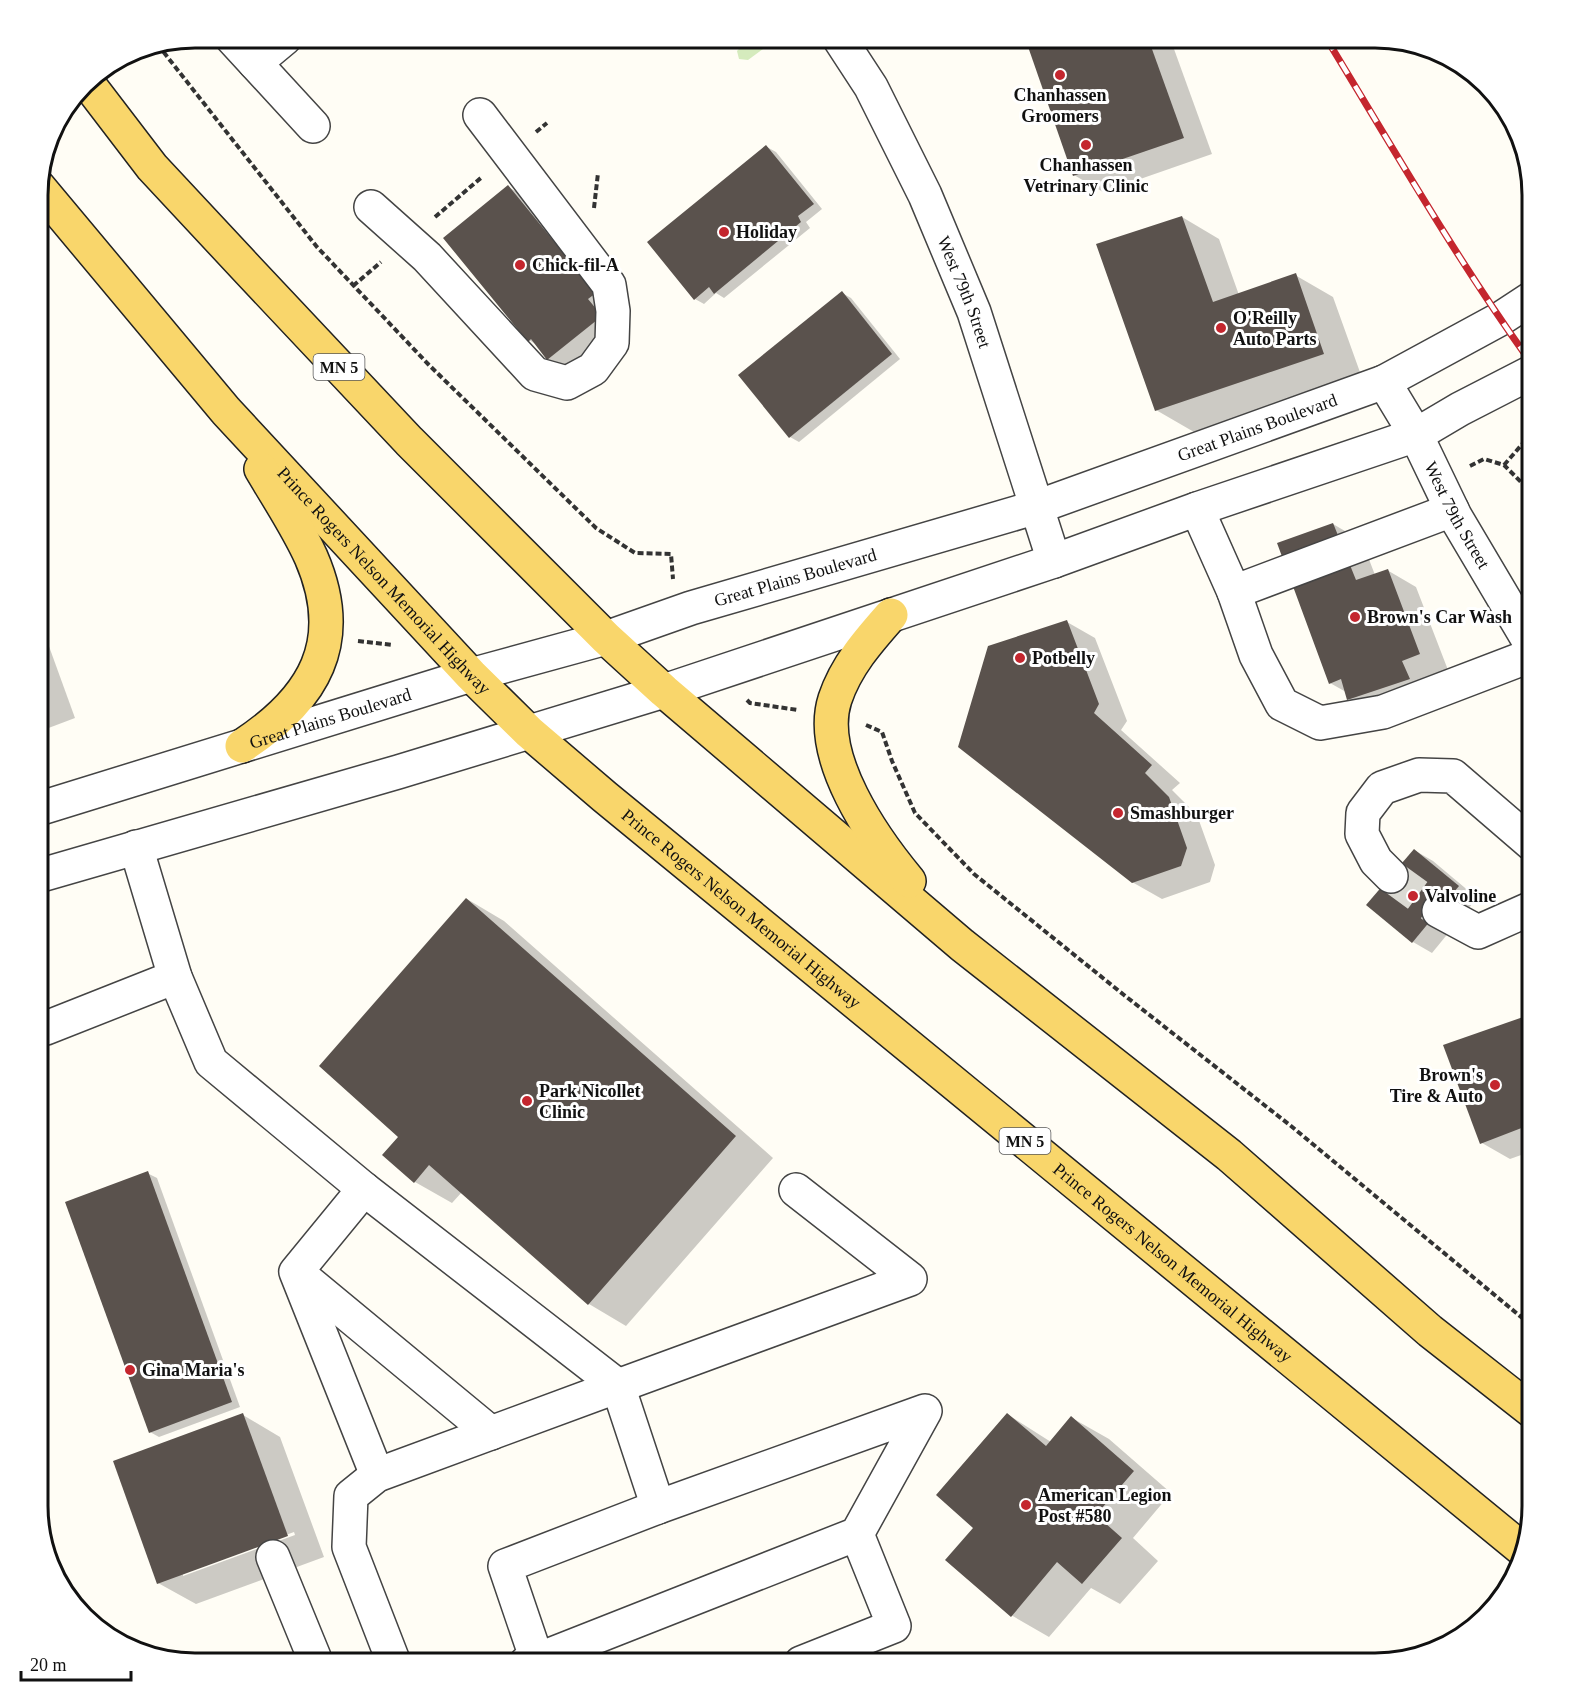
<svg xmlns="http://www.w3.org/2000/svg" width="1570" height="1701" font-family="'Times New Roman',serif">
<rect width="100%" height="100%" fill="#fffdf5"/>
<!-- green -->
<path fill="#d5ebbd" d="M749 38H778L748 60 739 59 737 51Z"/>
<!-- shadow -->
<g fill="#0003" fill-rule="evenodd">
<path d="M1026 38H1170L1212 154 1103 192 1074 175Z"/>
<path d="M767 147 776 152 822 209 806 222 810 228 724 298 716 293 704 304 695 299Z"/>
<path d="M508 187 537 203 630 333 577 376 548 359 537 345 529 340Z"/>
<path d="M1182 217 1219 239 1239 295 1295 275 1333 297 1361 375 1194 432 1156 410Z"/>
<path d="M842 293 851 298 900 359 799 442 790 437Z"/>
<path d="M1333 524 1362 541 1375 575 1387 570 1416 587 1448 670 1377 715 1348 699 1346 692 1330 683Z"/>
<path d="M38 616 75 718 38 732Z"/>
<path d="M1067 622 1095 638 1127 721 1121 730 1180 783 1172 790 1197 815 1215 865 1210 882 1162 899 1132 882Z"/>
<path d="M1414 850 1433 861 1477 898 1432 953 1413 942Z"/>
<path d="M467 899 504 921 773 1158 626 1326 589 1304 462 1192 452 1203 415 1182 400 1136Z"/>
<path d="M1532 1016V1151L1510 1159 1482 1143 1445 1046Z"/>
<path d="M147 1173 157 1178 240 1407 159 1437 150 1432Z"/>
<path d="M1007 1414 1051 1442 1072 1418 1109 1439 1171 1493 1133 1538 1158 1561 1120 1604 1091 1588 1049 1637 1011 1615 975 1528Z"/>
<path d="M243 1415 280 1437 324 1557 196 1604 158 1583ZM294 1532 295 1535 183 1576V1573Z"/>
</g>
<!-- building -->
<g fill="#5a524d">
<path d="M1025 38H1148L1184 138 1073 176Z"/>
<path d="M766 145 814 204 798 216 801 222 714 294 709 287 694 300 647 242Z"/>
<path d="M508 185 596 293 588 299 602 316 547 360 531 339 528 342 443 238Z"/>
<path d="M1182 216 1213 302 1296 273 1324 354 1155 411 1096 244Z"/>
<path d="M842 291 892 354 789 438 738 375Z"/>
<path d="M1333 523 1356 580 1388 569 1420 654 1402 661 1410 679 1347 700 1341 679 1329 684 1277 543Z"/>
<path d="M1067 620 1099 704 1094 713 1152 765 1145 773 1169 797 1187 848 1181 866 1132 883 958 747 988 646Z"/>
<path d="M1414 849 1459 886 1412 943 1366 905Z"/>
<path d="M466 898 736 1136 588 1305 429 1165 414 1183 382 1155 398 1137 319 1066Z"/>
<path d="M1532 1014V1124L1480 1144 1443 1045Z"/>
<path d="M148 1171 232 1402 149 1433 65 1202Z"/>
<path d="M243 1413 288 1536 157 1584 113 1461Z"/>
<path d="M1007 1413 1046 1446 1071 1416 1134 1471 1096 1515 1122 1538 1082 1584 1057 1562 1011 1617 945 1560 973 1528 936 1495Z"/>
</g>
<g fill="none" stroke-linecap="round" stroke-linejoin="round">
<!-- minor-tunnel -->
<path stroke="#dbdad3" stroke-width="33" stroke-dasharray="33 16" stroke-linecap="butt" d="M1391 876 1439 911"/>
<defs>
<g id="minor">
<path d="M232 38 313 126"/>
<path id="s1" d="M839 38 871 87 925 195 974 312 1054 561"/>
<path d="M255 63 285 38"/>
<path d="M371 207 427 257 535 374 567 383 593 369 612 343 613 311 609 285 480 115"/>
<path id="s2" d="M1384 382 1416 435 1455 516 1532 646"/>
<path d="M1197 509 1234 592 1452 510"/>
<path d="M1234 592 1256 655 1282 704 1320 723 1383 712 1532 655"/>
<path id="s3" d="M38 809 471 675 606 638 691 608 1037 507 1384 382 1500 319 1532 298"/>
<path d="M136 847 175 977 211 1062 364 1189 618 1386 377 1475 351 1496 349 1547 394 1663"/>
<path d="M38 876 398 772 664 691 1054 561 1197 509 1416 435 1460 409 1532 372"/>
<path d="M1391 876 1376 861 1362 834 1363 813 1382 788 1419 775 1453 776 1532 844"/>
<path d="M1439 911 1478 932 1532 908"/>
<path d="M38 1030 46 1028 175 977"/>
<path d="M364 1189 296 1272 377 1475"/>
<path d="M300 1275 491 1433"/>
<path d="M658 1507 618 1386 910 1279 796 1190"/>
<path d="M273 1557 314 1657 307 1663"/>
<path d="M526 1663 537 1660 857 1534 925 1411 658 1507 505 1566 537 1660"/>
<path d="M801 1663 894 1626 857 1534"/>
</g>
<g id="major">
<path d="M87 82 152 167 249 271 409 441 606 638 664 691 962 945 1229 1155 1430 1331 1532 1411"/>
<path id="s4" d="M38 186 226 411 471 675 529 732 605 797 1522 1549"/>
<path d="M891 615C868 641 846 666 835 699 816 757 874 839 909 881"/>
<path d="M242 746C314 699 348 642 311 557 297 526 278 498 261 469"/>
</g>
</defs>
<!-- minor casing -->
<use href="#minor" stroke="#444" stroke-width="36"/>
<!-- major casing -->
<use href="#major" stroke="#222" stroke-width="36"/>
<!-- path -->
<g stroke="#333" stroke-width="4" stroke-dasharray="6 3" stroke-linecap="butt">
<path d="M158 45 317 247 429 365 596 528 635 553 671 554 673 579"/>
<path d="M536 132 547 123"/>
<path d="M594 208 598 173"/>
<path d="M435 217 482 177"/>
<path d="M353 286 381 262"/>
<path d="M1504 465 1532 433"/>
<path d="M1470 466 1484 459 1504 465 1523 484 1532 498"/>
<path d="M358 641 393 645"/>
<path d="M747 700 750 703 798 710"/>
<path d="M866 725 882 732 892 761 915 813 974 874 1124 995 1291 1126 1532 1326"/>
</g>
<!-- minor -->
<use href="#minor" stroke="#fff" stroke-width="33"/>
<!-- major -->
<use href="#major" stroke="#f9d66b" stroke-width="33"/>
<defs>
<path id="rail" d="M1326 38C1393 148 1457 260 1532 364"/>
</defs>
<!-- rail casing -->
<use href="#rail" stroke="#c4262e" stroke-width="7"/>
<!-- rail -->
<use href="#rail" stroke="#fff" stroke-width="4.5" stroke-dasharray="14" stroke-linecap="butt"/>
</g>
<!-- markers -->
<g fill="#c4262e" stroke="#fff" stroke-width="2">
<circle cx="1060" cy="75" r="6"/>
<circle cx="1086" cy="145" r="6"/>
<circle cx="724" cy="232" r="6"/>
<circle cx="520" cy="265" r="6"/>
<circle cx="1221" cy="328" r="6"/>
<circle cx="1355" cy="617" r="6"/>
<circle cx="1020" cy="658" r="6"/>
<circle cx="1118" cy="813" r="6"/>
<circle cx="1413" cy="896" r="6"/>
<circle cx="1495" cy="1085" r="6"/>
<circle cx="527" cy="1101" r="6"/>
<circle cx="130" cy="1370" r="6"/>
<circle cx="1026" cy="1505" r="6"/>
</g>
<g text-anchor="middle" stroke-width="6" stroke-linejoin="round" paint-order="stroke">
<!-- shield labels -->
<g fill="#fff" stroke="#585858" stroke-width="1.5">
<rect x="313.5" y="354" width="51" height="26" rx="4.5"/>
<rect x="999.5" y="1128" width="51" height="26" rx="4.5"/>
</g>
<g font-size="16" font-weight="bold" fill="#111">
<text x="339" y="373">MN 5</text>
<text x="1025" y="1147">MN 5</text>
</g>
<!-- poi labels -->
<g font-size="18" font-weight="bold" fill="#111" stroke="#fff" text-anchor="start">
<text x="1060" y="101" text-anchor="middle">Chanhassen<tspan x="1060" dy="21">Groomers</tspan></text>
<text x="1086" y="171" text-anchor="middle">Chanhassen<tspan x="1086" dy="21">Vetrinary Clinic</tspan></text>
<text x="736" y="238">Holiday</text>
<text x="532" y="271">Chick-fil-A</text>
<text x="1233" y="324">O'Reilly<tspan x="1233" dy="21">Auto Parts</tspan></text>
<text x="1367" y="623">Brown's Car Wash</text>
<text x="1032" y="664">Potbelly</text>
<text x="1130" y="819">Smashburger</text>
<text x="1425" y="902">Valvoline</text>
<text x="1483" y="1081" text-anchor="end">Brown's<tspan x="1483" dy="21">Tire &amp; Auto</tspan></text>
<text x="539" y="1097">Park Nicollet<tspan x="539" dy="21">Clinic</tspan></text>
<text x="142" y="1376">Gina Maria's</text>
<text x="1038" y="1501">American Legion<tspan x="1038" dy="21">Post #580</tspan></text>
</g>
<!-- street labels -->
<g font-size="18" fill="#111" stroke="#fff">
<text dy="6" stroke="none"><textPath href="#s1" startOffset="284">West 79th Street</textPath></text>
<text dy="6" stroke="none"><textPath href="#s3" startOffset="1278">Great Plains Boulevard</textPath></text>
<text dy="6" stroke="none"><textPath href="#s2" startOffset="152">West 79th Street</textPath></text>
<text dy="6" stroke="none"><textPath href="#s3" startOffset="792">Great Plains Boulevard</textPath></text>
<text dy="6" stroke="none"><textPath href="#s4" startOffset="525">Prince Rogers Nelson Memorial Highway</textPath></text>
<text dy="6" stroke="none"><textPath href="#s3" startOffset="306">Great Plains Boulevard</textPath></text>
<text dy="6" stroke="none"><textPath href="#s4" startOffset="1011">Prince Rogers Nelson Memorial Highway</textPath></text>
<text dy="6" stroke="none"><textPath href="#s4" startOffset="1569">Prince Rogers Nelson Memorial Highway</textPath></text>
</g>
</g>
<!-- crop -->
<path d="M0 0H1570V1701H0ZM195 48H1375A147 147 0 0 1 1522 195V1506A147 147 0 0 1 1375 1653H195A147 147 0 0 1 48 1506V195A147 147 0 0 1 195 48Z" fill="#fff" fill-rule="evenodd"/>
<path fill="none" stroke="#111" stroke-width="3" d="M195 48H1375A147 147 0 0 1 1522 195V1506A147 147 0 0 1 1375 1653H195A147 147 0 0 1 48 1506V195A147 147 0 0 1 195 48Z"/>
<!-- scale -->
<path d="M21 1671v9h110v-9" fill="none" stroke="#111111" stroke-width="3"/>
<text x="30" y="1671" font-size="18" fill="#111111" stroke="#ffffff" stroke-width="4.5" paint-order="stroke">20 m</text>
</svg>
